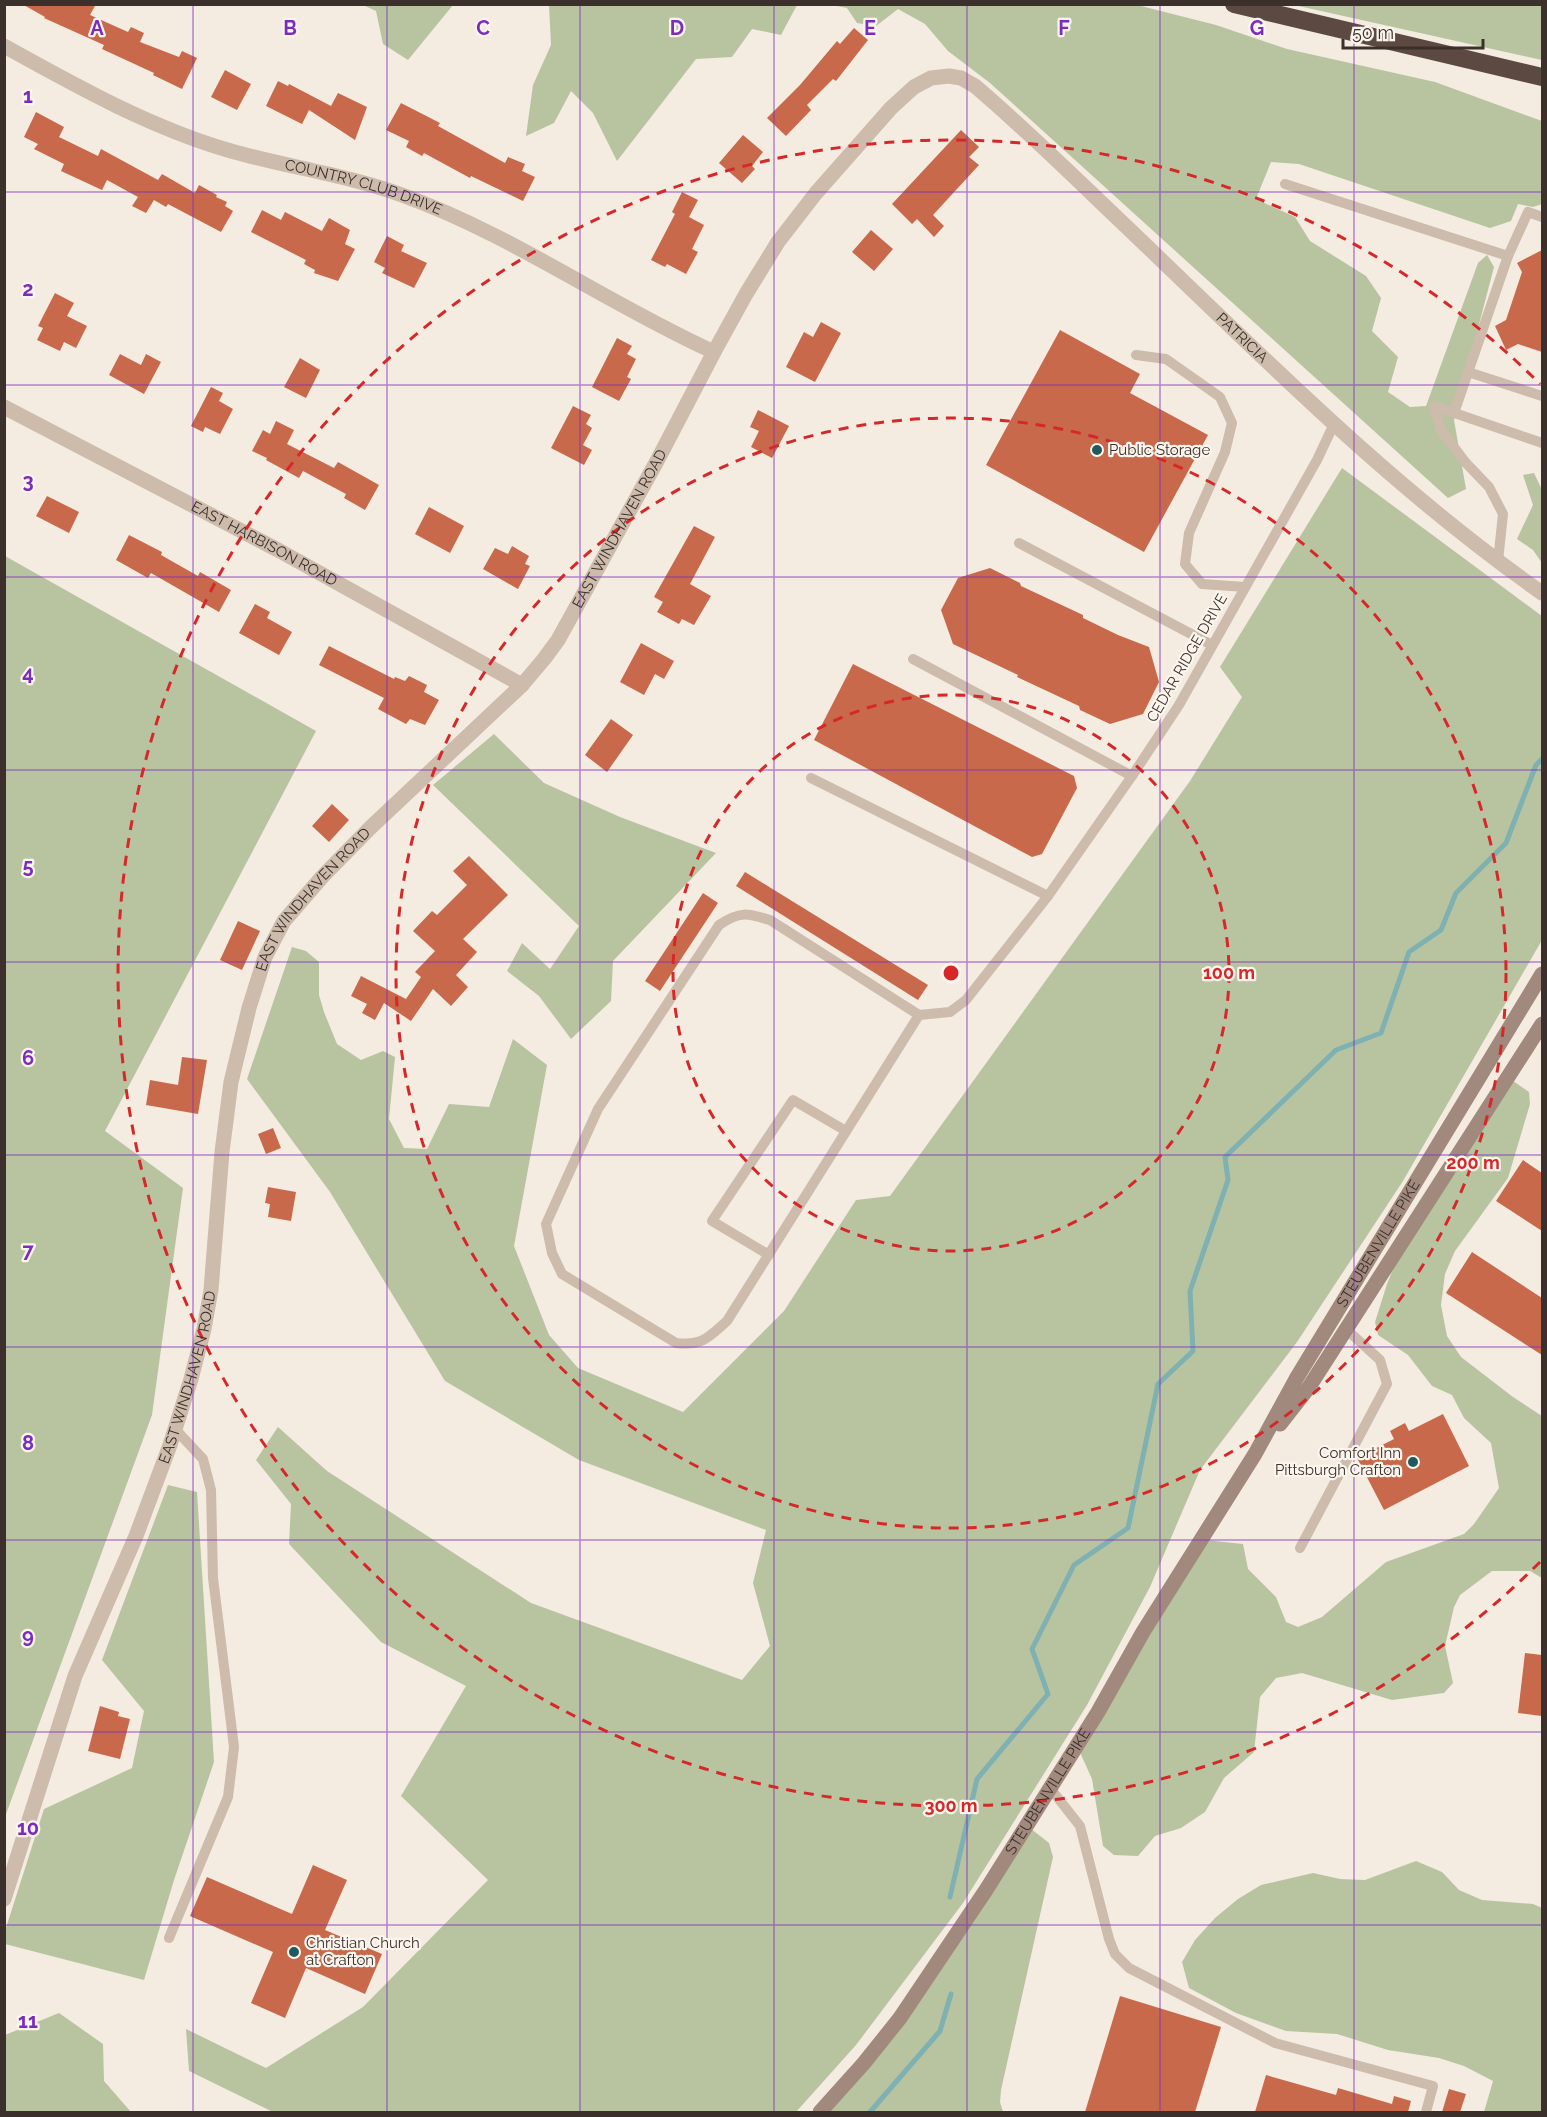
<svg xmlns="http://www.w3.org/2000/svg" width="1547" height="2117" font-family="Raleway,sans-serif">
<rect width="100%" height="100%" fill="#f4ebe1"/>
<!-- green -->
<g fill="#b8c4a0">
<path d="M363 5H453L408 60 383 44 376 11Z"/>
<path d="M549 5V4L797 5 781 35 752 29 732 57 696 59 617 161 593 113 571 91 554 123 526 136 533 85 551 45Z"/>
<path d="M832 5H1137L1216 25 1287 49 1435 82 1542 121V204L1533 207 1518 204 1511 221 1490 228 1299 164 1271 162 1256 199 1295 217 1310 241 1366 276 1381 298 1372 331 1398 357 1388 392 1410 407 1426 406 1478 263 1487 255 1494 267 1454 420 1466 489 1448 498 990 83 948 51 925 24 898 9 876 26 857 23 847 8Z"/>
<path d="M1294 5H1542V60Z"/>
<path d="M1342 468 1542 616V940L1403 1181 1297 1342 1200 1470 1150 1587 1087 1705 963 1903 856 2045 796 2112H273L189 2071 186 2029 266 2068 363 2007 488 1880 401 1796 466 1686 381 1642 289 1544 291 1504 256 1460 278 1427 327 1471 531 1603 742 1680 770 1646 753 1583 766 1530 579 1460 445 1381 330 1192 247 1079 292 947 306 951 319 962V995L324 1012 337 1044 361 1060 383 1051 395 1057 389 1119 404 1148 427 1149 449 1104 489 1107 513 1039 547 1065 514 1246 549 1335 578 1368 683 1412 784 1311 856 1200 890 1196 1190 781 1242 697 1220 667Z"/>
<path d="M1534 473 1542 490V563L1533 550 1517 539 1533 505 1523 475Z"/>
<path d="M5 556 316 731 105 1131 183 1188 152 1415 5 1817Z"/>
<path d="M494 734 544 783 620 817 716 853 613 961 611 1001 571 1039 539 996 507 971 522 943 550 969 579 926 433 785Z"/>
<path d="M1509 1078 1529 1092 1530 1104 1508 1178 1455 1251 1445 1274 1441 1305 1447 1336 1461 1357 1513 1397 1542 1416V1578L1530 1571H1492L1460 1595 1454 1607 1445 1646 1453 1683 1444 1693 1392 1700 1302 1673 1276 1678 1260 1697 1254 1752 1224 1778 1205 1812 1181 1828 1155 1836 1138 1856 1114 1855 1103 1846 1092 1779 1078 1748 1205 1540 1243 1544 1248 1569 1276 1597 1286 1622 1298 1627 1322 1617 1386 1562 1464 1534 1474 1524 1499 1488 1491 1443 1464 1418 1452 1395 1432 1386 1408 1355 1378 1335 1375 1322 1387 1284 1405 1240Z"/>
<path d="M168 1485 197 1492 214 1762 174 1880 144 1980 5 1944 4 1934 44 1809 132 1768 144 1711 102 1660Z"/>
<path d="M1030 1828 1049 1843 1053 1857 1001 2090 1000 2102 1003 2112H822Z"/>
<path d="M1416 1861 1442 1872 1459 1890 1482 1900 1533 1904 1542 1908V2112H1484L1493 2081 1464 2066 1439 2058 1388 2050 1337 2034 1286 2031 1236 2013 1189 1988 1182 1962 1195 1940 1215 1918 1238 1899 1261 1885 1313 1873 1340 1879 1365 1880Z"/>
<path d="M59 2013 103 2044 104 2081 131 2112H5V2035Z"/>
</g>
<g fill="none" stroke-linecap="round" stroke-linejoin="round">
<!-- stream -->
<g stroke="#7fb0b2" stroke-width="5">
<path d="M950 1897 977 1779 1048 1694 1032 1649 1074 1565 1128 1528 1158 1384 1193 1351 1190 1291 1228 1180 1225 1157 1336 1050 1381 1033 1409 952 1441 930 1456 893 1506 843 1536 765 1542 759"/>
<path d="M870 2112 940 2031 951 1994"/>
</g>
</g>
<!-- building -->
<g fill="#c8694b">
<path d="M22 4H96L90 15 128 32 131 27 144 33 140 42 179 57 182 51 197 58 182 89 153 75 154 73 102 49 104 45 44 18 45 17Z"/>
<path d="M854 28 868 40 836 81 833 79 807 105 811 110 786 136 767 118 800 85 837 41 840 44Z"/>
<path d="M225 70 251 84 237 110 211 97Z"/>
<path d="M278 81 288 86 289 84 331 106 338 93 367 107 355 140 309 110 302 124 266 106Z"/>
<path d="M401 103 440 123 438 126 505 163 508 157 525 164 522 171 535 177 523 201 471 176 470 178 424 153 422 156 406 147 409 141 386 130Z"/>
<path d="M36 112 64 127 59 137 98 156 101 149 158 180 162 174 195 193 199 185 217 195 216 197 227 202 225 206 233 211 221 232 168 204 166 207 154 200 146 213 132 206 138 197 107 180 102 190 61 171 64 164 34 149 38 144 24 137Z"/>
<path d="M961 130 979 147 969 157 979 165 933 215 944 226 934 237 917 219 912 224 892 204Z"/>
<path d="M743 135 763 152 752 166 755 169 742 183 719 163Z"/>
<path d="M682 192 698 200 689 217 704 225 692 249 698 252 686 274 667 264 665 267 651 260 675 214 672 212Z"/>
<path d="M262 210 281 220 285 212 322 231 329 218 350 230 345 244 355 249 338 281 314 273 315 270 304 264 306 260 251 232Z"/>
<path d="M871 230 893 249 874 271 852 252Z"/>
<path d="M387 236 404 245 401 251 427 263 414 288 382 273 385 268 374 262Z"/>
<path d="M1542 250V352L1518 344 1506 350 1495 326 1506 320 1522 272 1517 263Z"/>
<path d="M55 293 74 303 67 316 87 326 76 348 64 342 60 351 37 340 43 328 38 326Z"/>
<path d="M821 322 841 333 815 382 786 367 804 332 813 337Z"/>
<path d="M1060 330 1140 374 1130 393 1208 435 1144 552 986 465Z"/>
<path d="M617 338 632 346 627 354 636 359 627 377 631 379 619 401 592 387Z"/>
<path d="M120 354 141 365 146 354 161 362 144 394 109 375Z"/>
<path d="M300 358 320 370 306 398 284 387Z"/>
<path d="M211 387 223 393 219 401 233 409 220 434 205 427 203 432 191 426Z"/>
<path d="M573 406 591 415 586 424 592 428 583 445 592 450 584 465 551 448Z"/>
<path d="M758 410 789 426 772 458 751 447 759 431 750 427Z"/>
<path d="M276 421 294 430 287 444 334 468 338 462 379 485 365 510 344 498 346 494 303 471 299 478 266 460 267 458 252 451 263 430 270 434Z"/>
<path d="M47 496 79 512 69 533 36 516Z"/>
<path d="M429 507 464 526 450 553 415 534Z"/>
<path d="M694 526 715 537 690 584 711 596 694 625 682 619 679 624 657 612 663 602 654 597Z"/>
<path d="M129 535 162 552 161 555 198 576 200 572 231 590 219 612 151 573 148 578 116 560Z"/>
<path d="M512 546 529 556 525 564 530 566 518 589 483 569 495 548 508 554Z"/>
<path d="M990 568 1020 583 1021 586 1083 615V618L1118 635 1149 647 1159 682 1143 714 1110 724 1080 710 1079 706 1017 677 1018 675 953 644 941 610 958 578Z"/>
<path d="M255 604 270 612 267 618 292 632 279 655 239 633Z"/>
<path d="M641 643 674 661 664 679 655 674 644 695 620 682Z"/>
<path d="M329 646 394 679 395 677 405 681 409 676 427 685 424 692 439 700 425 725 410 719 406 724 378 709 384 698 319 665Z"/>
<path d="M853 664 1074 776 1077 788 1042 854 1032 857 814 740Z"/>
<path d="M611 719 633 735 607 772 585 755Z"/>
<path d="M332 804 349 820 329 842 312 826Z"/>
<path d="M469 856 508 895 463 939 477 952 456 975 468 987 451 1006 433 989 411 1021 384 1003 375 1020 362 1013 367 1004 351 996 361 976 406 999 421 977 415 972 435 951 413 931 432 911 437 915 467 885 453 871Z"/>
<path d="M745 872 928 985 918 1000 736 886Z"/>
<path d="M703 893 718 903 660 991 645 981Z"/>
<path d="M238 921 260 931 242 970 220 960Z"/>
<path d="M182 1057 207 1060 198 1114 146 1105 150 1080 178 1085Z"/>
<path d="M273 1128 281 1148 266 1154 258 1134Z"/>
<path d="M1523 1160 1542 1173V1231L1496 1201Z"/>
<path d="M268 1187 296 1192 291 1221 268 1217 270 1204 265 1203Z"/>
<path d="M1472 1252 1542 1298V1355L1446 1293Z"/>
<path d="M1443 1414 1469 1466 1384 1510 1357 1458 1394 1439 1390 1431 1405 1423 1409 1431Z"/>
<path d="M1525 1653 1542 1655V1716L1518 1713Z"/>
<path d="M100 1706 119 1712 118 1716 130 1719 120 1759 88 1751Z"/>
<path d="M313 1865 347 1880 325 1930 382 1954 365 1994 306 1968 285 2018 251 2003 273 1952 190 1916 207 1877 292 1914Z"/>
<path d="M1120 1996 1221 2027 1195 2112H1085Z"/>
<path d="M1266 2075 1336 2095 1338 2088 1392 2104 1394 2096 1411 2101 1408 2112H1255Z"/>
<path d="M1449 2089 1466 2094 1460 2112H1442Z"/>
</g>
<g fill="none" stroke-linecap="round" stroke-linejoin="round">
<!-- service -->
<g stroke="#cdbbac" stroke-width="10">
<path d="M1285 184 1508 256 1528 212 1542 217"/>
<path d="M1136 355 1166 359 1220 397 1232 423 1225 452 1189 533 1185 564 1202 584 1245 587"/>
<path d="M1468 372 1542 396"/>
<path d="M1454 413 1508 256"/>
<path d="M1019 543 1212 645"/>
<path d="M1498 561 1503 514 1489 487 1466 463 1441 430 1434 406 1542 443"/>
<path d="M913 659 1132 776"/>
<path d="M811 778 1048 896"/>
<path d="M919 1015 727 1321C708 1338 702 1346 676 1343L562 1274 552 1253 546 1224 598 1109 719 925C740 911 747 913 770 920L919 1015 950 1012 966 1000 1048 896 1132 776 1179 705 1317 460 1334 424"/>
<path d="M769 1255 712 1221 793 1100 846 1131"/>
<path d="M1300 1548 1387 1384 1380 1360 1346 1329"/>
<path d="M1050 1788 1080 1826 1109 1939 1115 1954 1129 1968 1275 2043 1433 2086 1426 2112"/>
<path d="M169 1938 228 1797 234 1747 213 1578 211 1490 203 1459 175 1429"/>
</g>
<!-- minor -->
<g stroke="#cdbbac" stroke-width="15">
<path id="s1" d="M4 46C76 86 151 128 231 151 287 167 347 175 402 195 511 234 608 304 714 352"/>
<path id="s2" d="M4 407 278 550 522 685"/>
<path id="s3" d="M4 1899 75 1676 136 1536 170 1445 191 1379 204 1329 211 1290 222 1152 231 1082 249 1008 265 957 284 921 322 877 370 828 522 685 544 659 558 640 657 461 714 352 746 294 778 242 816 193 891 108 914 87 931 78 949 76 961 78 975 86C1022 126 1067 170 1111 212 1250 344 1385 483 1542 593"/>
</g>
<!-- secondary -->
<g stroke="#a18a7d" stroke-width="15">
<path d="M1280 1424 1309 1387 1542 1024"/>
<path id="s4" d="M820 2112 864 2063 900 2018 986 1890 1098 1712 1143 1632 1255 1454 1296 1379 1542 974"/>
</g>
<!-- motorway -->
<path stroke="#5c4a42" stroke-width="18" d="M1234 4 1542 77"/>
</g>
<!-- grid -->
<path fill="none" stroke="#7b2cbf" stroke-width="1.5" stroke-opacity="0.55" d="M193 4V2112M387 4V2112M580 4V2112M774 4V2112M967 4V2112M1160 4V2112M1354 4V2112M4 192H1542M4 385H1542M4 577H1542M4 770H1542M4 962H1542M4 1155H1542M4 1347H1542M4 1540H1542M4 1732H1542M4 1925H1542"/>
<!-- distance rings -->
<g fill="none" stroke="#d62828" stroke-width="3" stroke-dasharray="10 8">
<circle cx="951" cy="973" r="278"/>
<circle cx="951" cy="973" r="555"/>
<path d="M1540 1562A833 833 0 1 1 1540 384"/>
</g>
<!-- markers -->
<g fill="#1f5a5e" stroke="#fbf5ee" stroke-width="2">
<circle cx="1097" cy="450" r="6"/>
<circle cx="1413" cy="1462" r="6"/>
<circle cx="294" cy="1952" r="6"/>
</g>
<g text-anchor="middle" stroke-width="4.5" stroke-linejoin="round" paint-order="stroke">
<!-- street labels -->
<g font-size="15" fill="#3b302b" stroke="#fbf5ee">
<text dy="5" stroke="none"><textPath href="#s1" startOffset="388">COUNTRY CLUB DRIVE</textPath></text>
<text dy="5" stroke="none"><textPath href="#s3" startOffset="2511">PATRICIA</textPath></text>
<text dy="5" stroke="none"><textPath href="#s3" startOffset="1544">EAST WINDHAVEN ROAD</textPath></text>
<text dy="5" stroke="none"><textPath href="#s2" startOffset="294">EAST HARBISON ROAD</textPath></text>
<text transform="translate(1187 658) rotate(-60)" y="5">CEDAR RIDGE DRIVE</text>
<text dy="5" stroke="none"><textPath href="#s3" startOffset="1058">EAST WINDHAVEN ROAD</textPath></text>
<text dy="5" stroke="none"><textPath href="#s4" startOffset="1034">STEUBENVILLE PIKE</textPath></text>
<text dy="5" stroke="none"><textPath href="#s3" startOffset="554">EAST WINDHAVEN ROAD</textPath></text>
<text dy="5" stroke="none"><textPath href="#s4" startOffset="394">STEUBENVILLE PIKE</textPath></text>
</g>
<!-- poi labels -->
<g font-size="15" fill="#3b302b" stroke="#fbf5ee" text-anchor="start">
<text x="1109" y="455">Public Storage</text>
<text x="1401" y="1458" text-anchor="end">Comfort Inn<tspan x="1401" dy="17">Pittsburgh Crafton</tspan></text>
<text x="306" y="1948">Christian Church<tspan x="306" dy="17">at Crafton</tspan></text>
</g>
</g>
<g font-size="20" text-anchor="middle" font-weight="bold" fill="#7b2cbf" stroke="#fbf5ee" stroke-width="4.5" stroke-linejoin="round" paint-order="stroke">
<text x="97" y="35">A</text>
<text x="290" y="35">B</text>
<text x="483" y="35">C</text>
<text x="677" y="35">D</text>
<text x="870" y="35">E</text>
<text x="1064" y="35">F</text>
<text x="1257" y="35">G</text>
<text x="28" y="103">1</text>
<text x="28" y="296">2</text>
<text x="28" y="488">3</text>
<text x="28" y="680">4</text>
<text x="28" y="873">5</text>
<text x="28" y="1065">6</text>
<text x="28" y="1258">7</text>
<text x="28" y="1450">8</text>
<text x="28" y="1643">9</text>
<text x="28" y="1835">10</text>
<text x="28" y="2028">11</text>
</g>
<circle cx="951" cy="973" r="9" fill="#d62828" stroke="#fbf5ee" stroke-width="3"/>
<g font-size="18" text-anchor="middle" font-weight="bold" fill="#d62828" stroke="#fbf5ee" stroke-width="4.5" stroke-linejoin="round" paint-order="stroke">
<text x="1229" y="979">100 m</text>
<text x="1473" y="1169">200 m</text>
<text x="951" y="1812">300 m</text>
</g>
<!-- border -->
<rect width="1547" height="2117" fill="none" stroke="#3b302b" stroke-width="12"/>
<!-- scale -->
<path d="M1343 39v9h140v-9" fill="none" stroke="#3b302b" stroke-width="3"/>
<text x="1352" y="39" font-size="18" fill="#3b302b" stroke="#fbf5ee" stroke-width="4.5" paint-order="stroke">50 m</text>
</svg>
